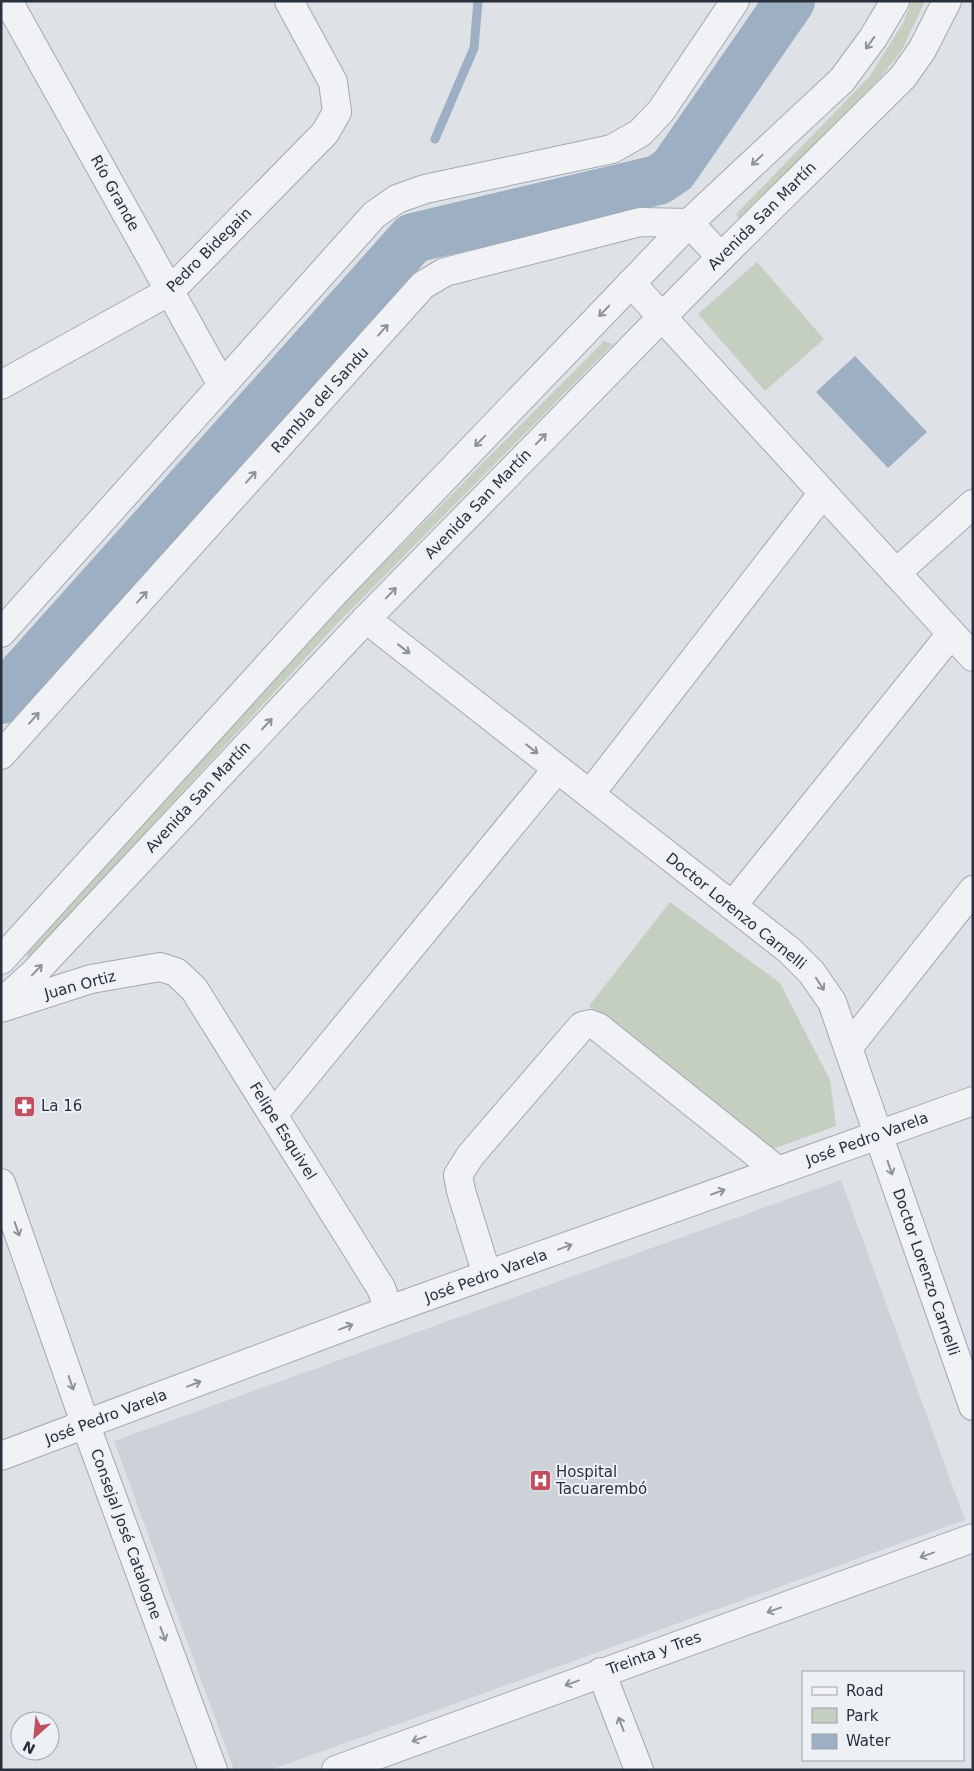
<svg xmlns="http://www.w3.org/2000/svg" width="974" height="1771" font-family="'DejaVu Sans',sans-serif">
<rect width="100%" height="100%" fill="#dee1e6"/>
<!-- built -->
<path fill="#cdd1d8" d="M841 1180 965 1520 270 1770H234L114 1441Z"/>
<!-- green -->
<g fill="#c4cfc0">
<path d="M912 1H925L902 50 880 78 739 219 736 214 870 76 903 23Z"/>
<path d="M757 262 824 339 765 391 698 314Z"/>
<path d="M604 341 613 344 335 626 30 958 25 953 328 619Z"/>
<path d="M670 902 780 983 830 1080 836 1126 762 1153 589 1006Z"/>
</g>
<!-- water -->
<path fill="#9dafc3" d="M855 356 927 432 888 468 816 392Z"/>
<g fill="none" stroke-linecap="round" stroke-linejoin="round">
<!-- stream -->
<path stroke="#9dafc3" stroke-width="9" d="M435 139 474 48 478 1"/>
<!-- river -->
<path stroke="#9dafc3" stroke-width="50" d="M1 699 413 238 658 180 673 170 790 1"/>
<defs>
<g id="minor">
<path d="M8 1 222 385"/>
<path d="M631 283 973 657"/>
<path d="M1 385 170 291 325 133 337 112 333 82 289 1"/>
<path d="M896 573 973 504"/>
<path d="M366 619 789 950 812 973 832 1002 973 1406"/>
<path d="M1 633 374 215 397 199 425 189 612 149 640 133 661 111 735 1"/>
<path d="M1 755 423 285 445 272 640 222 689 223 721 257"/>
<path d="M590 794 823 493"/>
<path d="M732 906 951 634"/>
<path d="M1 960 334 593 689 223 842 80 873 38 895 1"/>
<path d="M1 1003 34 973 366 619 721 257 903 77 922 50 947 1"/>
<path d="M1 1008 91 979 160 967 176 972 194 989 381 1288 389 1310"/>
<path d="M848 1048 973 890"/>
<path d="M273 1115 557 769"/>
<path d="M1 1183 86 1426 213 1770"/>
<path d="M487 1275 461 1191 458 1175 470 1156 582 1026 590 1024 598 1027 778 1171"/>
<path d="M1 1456 389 1310 973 1101"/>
<path d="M601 1672 639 1770"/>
<path d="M336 1770 973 1538"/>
</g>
</defs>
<!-- minor casing -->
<use href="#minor" stroke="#a4a8b0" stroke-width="30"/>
<!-- minor -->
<use href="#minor" stroke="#f1f2f5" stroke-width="28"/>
</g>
<!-- one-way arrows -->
<defs><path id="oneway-shaft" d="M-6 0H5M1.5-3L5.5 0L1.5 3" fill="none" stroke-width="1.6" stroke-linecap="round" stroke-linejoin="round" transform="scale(1.25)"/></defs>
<g stroke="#8d9198">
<use href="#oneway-shaft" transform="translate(870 43) rotate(126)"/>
<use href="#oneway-shaft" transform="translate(757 160) rotate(137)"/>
<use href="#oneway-shaft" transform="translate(604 311) rotate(134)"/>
<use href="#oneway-shaft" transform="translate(383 330) rotate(-48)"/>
<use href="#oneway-shaft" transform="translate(541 439) rotate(-46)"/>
<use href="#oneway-shaft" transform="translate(480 441) rotate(134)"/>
<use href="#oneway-shaft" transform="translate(251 477) rotate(-48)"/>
<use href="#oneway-shaft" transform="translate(391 593) rotate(-46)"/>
<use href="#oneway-shaft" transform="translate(142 597) rotate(-48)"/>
<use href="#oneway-shaft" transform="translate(404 649) rotate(38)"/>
<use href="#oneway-shaft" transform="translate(34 718) rotate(-48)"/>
<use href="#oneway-shaft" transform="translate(267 724) rotate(-47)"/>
<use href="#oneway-shaft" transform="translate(532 749) rotate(38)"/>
<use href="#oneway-shaft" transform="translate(37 970) rotate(-46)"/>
<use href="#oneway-shaft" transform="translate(820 984) rotate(57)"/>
<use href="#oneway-shaft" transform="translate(890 1168) rotate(71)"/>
<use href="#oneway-shaft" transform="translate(718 1192) rotate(-20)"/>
<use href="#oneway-shaft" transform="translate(17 1229) rotate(71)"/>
<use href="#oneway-shaft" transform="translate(565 1247) rotate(-20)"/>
<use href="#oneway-shaft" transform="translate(346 1327) rotate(-21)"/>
<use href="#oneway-shaft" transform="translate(71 1383) rotate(71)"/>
<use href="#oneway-shaft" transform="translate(194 1384) rotate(-21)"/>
<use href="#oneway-shaft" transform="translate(927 1555) rotate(160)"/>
<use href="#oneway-shaft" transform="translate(774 1610) rotate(160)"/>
<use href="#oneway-shaft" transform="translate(163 1634) rotate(70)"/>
<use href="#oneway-shaft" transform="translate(572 1683) rotate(160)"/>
<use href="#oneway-shaft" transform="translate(621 1724) rotate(-111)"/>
<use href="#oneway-shaft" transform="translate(419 1739) rotate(160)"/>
</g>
<!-- icons -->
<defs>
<symbol id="pharmacy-square" viewBox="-11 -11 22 22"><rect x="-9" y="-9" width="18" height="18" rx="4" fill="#c04f60" stroke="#edf0f4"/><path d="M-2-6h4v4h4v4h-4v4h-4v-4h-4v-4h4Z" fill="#fff"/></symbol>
<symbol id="hospital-square" viewBox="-11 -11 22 22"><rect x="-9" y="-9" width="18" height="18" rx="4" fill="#c04f60" stroke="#edf0f4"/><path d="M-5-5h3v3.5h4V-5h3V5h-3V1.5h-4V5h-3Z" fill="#fff"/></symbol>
</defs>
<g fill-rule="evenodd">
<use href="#pharmacy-square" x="12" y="1094" width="25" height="25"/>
<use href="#hospital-square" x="528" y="1468" width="25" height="25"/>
</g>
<g text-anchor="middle" stroke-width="4" stroke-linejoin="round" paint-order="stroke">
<!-- street labels -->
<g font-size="15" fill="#29303c" stroke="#edf0f4">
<text transform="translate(115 193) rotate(61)" y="5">Río Grande</text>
<text transform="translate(762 216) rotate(-45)" y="5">Avenida San Martín</text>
<text transform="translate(209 250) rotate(-45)" y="5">Pedro Bidegain</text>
<text transform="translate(320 400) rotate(-48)" y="5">Rambla del Sandu</text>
<text transform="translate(478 504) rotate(-46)" y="5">Avenida San Martín</text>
<text transform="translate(198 797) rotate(-47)" y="5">Avenida San Martín</text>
<text transform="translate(736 911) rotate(39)" y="5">Doctor Lorenzo Carnelli</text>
<text transform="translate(80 985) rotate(-15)" y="5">Juan Ortiz</text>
<text transform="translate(283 1131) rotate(58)" y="5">Felipe Esquivel</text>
<text transform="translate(867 1139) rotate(-20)" y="5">José Pedro Varela</text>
<text transform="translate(926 1272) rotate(71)" y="5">Doctor Lorenzo Carnelli</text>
<text transform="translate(486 1276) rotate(-20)" y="5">José Pedro Varela</text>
<text transform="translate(106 1417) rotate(-21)" y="5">José Pedro Varela</text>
<text transform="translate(126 1534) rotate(70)" y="5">Consejal José Catalogne</text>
<text transform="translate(654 1653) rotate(-20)" y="5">Treinta y Tres</text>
</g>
<!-- poi labels -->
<g font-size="15" fill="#29303c" stroke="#edf0f4" text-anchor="start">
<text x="41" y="1111">La 16</text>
<text x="556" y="1477">Hospital<tspan x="556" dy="17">Tacuarembó</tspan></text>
</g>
</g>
<!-- border -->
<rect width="974" height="1771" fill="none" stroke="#29303c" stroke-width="5"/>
<!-- legend -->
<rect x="802" y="1671" width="162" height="90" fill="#edf0f4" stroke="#9fa3aa"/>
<rect x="812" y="1687" width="25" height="8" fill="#f1f2f5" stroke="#9fa3aa"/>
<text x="846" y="1696" font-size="15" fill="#29303c">Road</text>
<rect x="812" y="1708" width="25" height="15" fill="#c4cfc0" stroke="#9fa3aa"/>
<text x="846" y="1721" font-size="15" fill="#29303c">Park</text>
<rect x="812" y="1734" width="25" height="15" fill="#9dafc3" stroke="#9fa3aa"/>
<text x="846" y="1746" font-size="15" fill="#29303c">Water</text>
<!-- north arrow -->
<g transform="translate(35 1736) rotate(207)"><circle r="24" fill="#edf0f4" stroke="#9fa3aa"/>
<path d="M0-4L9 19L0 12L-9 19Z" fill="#c04f60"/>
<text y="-8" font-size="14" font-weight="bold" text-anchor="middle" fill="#29303c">N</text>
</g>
</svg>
